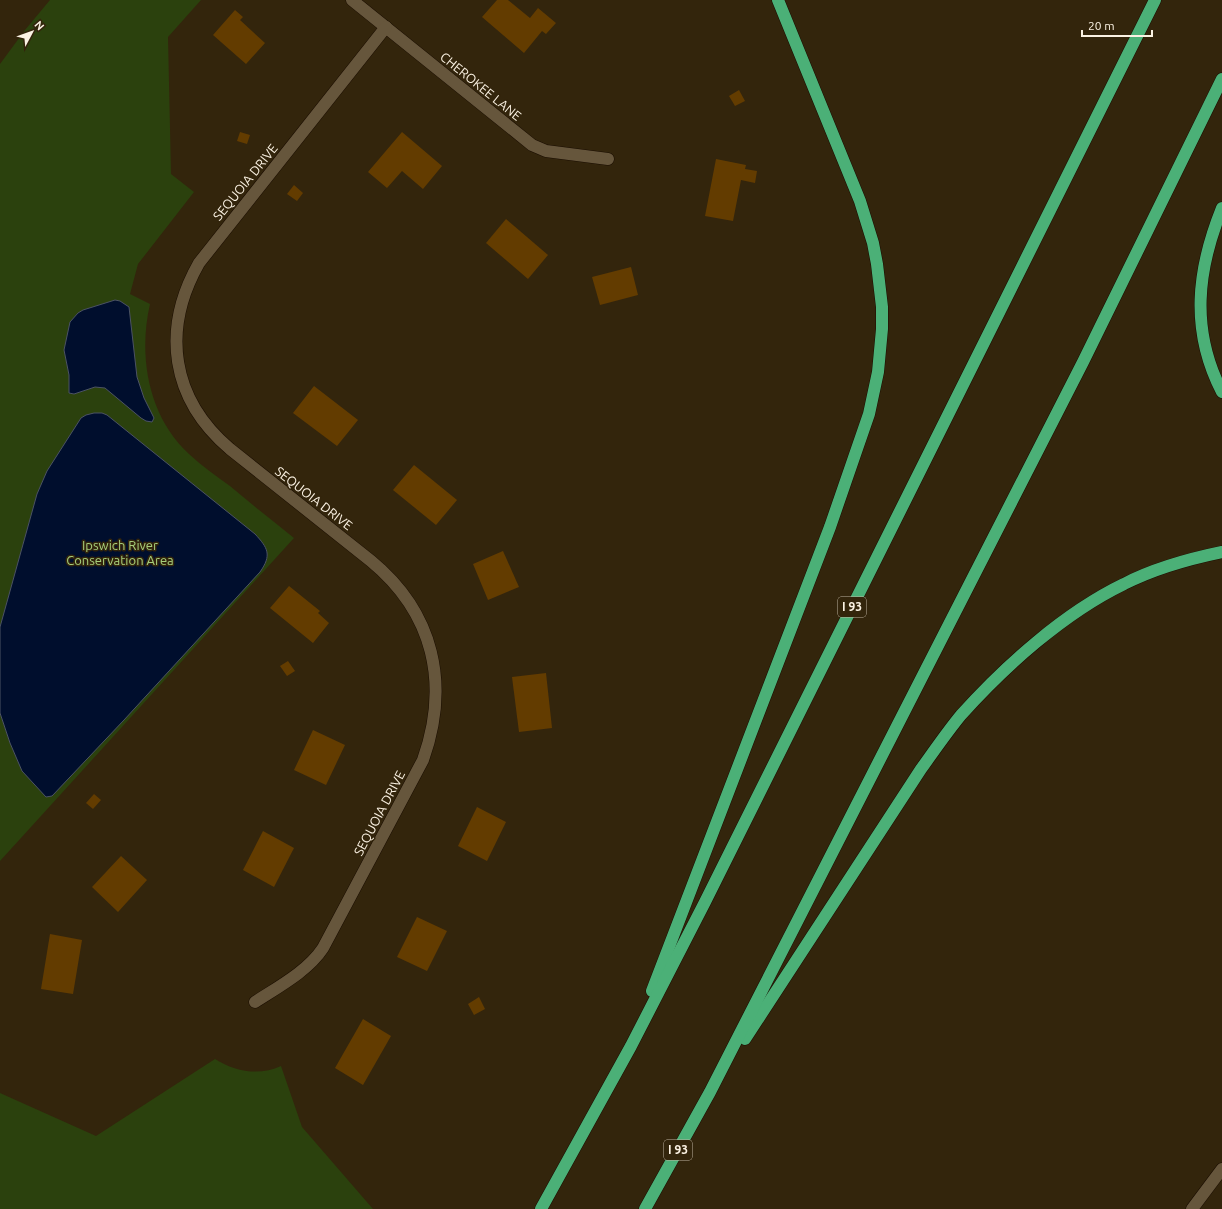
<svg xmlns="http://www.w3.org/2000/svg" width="1222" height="1209" font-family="Ubuntu,sans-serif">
<rect width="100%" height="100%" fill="#33250c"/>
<!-- green -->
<g fill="#2b410d">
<path d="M50 0H201L168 37 171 174 194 192 138 264 130 294 150 304C138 356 148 416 189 454 202 466 216 476 230 486 251 504 273 521 294 538L0 861V64L25 30Z"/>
<path d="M215 1059C235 1072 260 1076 281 1066L302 1127 373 1209H0V1093L96 1136Z"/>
</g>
<!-- water -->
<g fill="#000e2d" stroke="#4b5264">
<path d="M115 300 120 301 129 307 137 377 144 398 154 418 152 422 146 421 141 418 105 388 95 387 74 394 69 393V375L64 350 70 322 78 313 83 310Z"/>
<path d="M94 413H102L107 415 255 534C268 548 272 555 260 572L124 720 52 796 46 797 22 771 10 743 0 713V627L37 494 47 471 81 418 86 415Z"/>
</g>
<!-- building -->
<g fill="#633c00">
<path d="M497 0H508L530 18 538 8 556 23 546 34 542 31 524 53 482 17Z"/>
<path d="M235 10 243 17 240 20 265 43 246 64 213 35Z"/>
<path d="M739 90 745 101 735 106 729 96Z"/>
<path d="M240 132 250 135 247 144 237 141Z"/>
<path d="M402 132 442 166 423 189 402 171 387 188 368 172Z"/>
<path d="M716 159 746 165 745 169 757 171 755 183 741 180 733 221 705 216Z"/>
<path d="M294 185 303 193 297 201 287 194Z"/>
<path d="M506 219 548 255 528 279 486 243Z"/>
<path d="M631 267 638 295 600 305 592 277Z"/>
<path d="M314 386 358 420 337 446 293 413Z"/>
<path d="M414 465 457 500 436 525 393 490Z"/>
<path d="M503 551 519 587 488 600 473 564Z"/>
<path d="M289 586 320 611 318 613 329 623 313 643 270 608Z"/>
<path d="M288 661 295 671 287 676 280 666Z"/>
<path d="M546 673 552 728 519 732 512 677Z"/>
<path d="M313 730 345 745 326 785 294 770Z"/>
<path d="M94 794 101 800 93 809 86 803Z"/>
<path d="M477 807 506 822 487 861 458 846Z"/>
<path d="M263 831 294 848 274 887 243 870Z"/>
<path d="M121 856 147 880 118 912 92 887Z"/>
<path d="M417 917 447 931 427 971 397 957Z"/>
<path d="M50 934 82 940 73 994 41 989Z"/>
<path d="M479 997 485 1009 474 1015 468 1004Z"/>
<path d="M363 1019 391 1036 363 1085 335 1068Z"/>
</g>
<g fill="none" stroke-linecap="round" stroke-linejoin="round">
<defs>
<g id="minor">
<path d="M352 0 532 145 546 151 608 159"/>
<path d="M255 1002C278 987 308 971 323 948L423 760C450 684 434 613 371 561L230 449C171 399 161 330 199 263L386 27"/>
<path d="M1192 1209 1222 1169"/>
</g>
<g id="highway">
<path d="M1222 208C1197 270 1190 330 1222 392"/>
<path d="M652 991 830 527 869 414 878 372 882 329V307L877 264 873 243 860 201 778 0"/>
<path d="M745 1039 921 769C934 751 947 732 961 715 1005 666 1064 613 1124 584 1155 568 1188 559 1222 552"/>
<path d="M541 1209 631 1046 705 902 1155 0"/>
<path d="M645 1209 710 1092 1083 362 1222 79"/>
</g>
</defs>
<!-- minor casing -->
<use href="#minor" stroke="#1a0d00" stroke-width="13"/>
<!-- highway casing -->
<use href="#highway" stroke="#1a0d00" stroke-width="13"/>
<!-- minor -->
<use href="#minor" stroke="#66563c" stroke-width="12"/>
<!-- highway -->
<use href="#highway" stroke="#4bb077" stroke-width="12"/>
</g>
<g text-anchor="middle" stroke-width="3" stroke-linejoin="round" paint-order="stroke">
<!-- shield labels -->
<g fill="#33250c" stroke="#bfb4a2" stroke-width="1">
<rect x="838" y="597" width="28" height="20" rx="3"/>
<rect x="664" y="1140" width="28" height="20" rx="3"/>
</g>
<g font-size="12" font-weight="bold" fill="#fbf2e3">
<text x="852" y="611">I 93</text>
<text x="678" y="1154">I 93</text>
</g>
<!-- street labels -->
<g font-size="13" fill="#fbf2e3" stroke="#33250c">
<text transform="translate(481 86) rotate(39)" y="5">CHEROKEE LANE</text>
<text transform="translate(245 182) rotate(-51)" y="5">SEQUOIA DRIVE</text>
<text transform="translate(314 498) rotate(38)" y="5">SEQUOIA DRIVE</text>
<text transform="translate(379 813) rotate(-62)" y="5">SEQUOIA DRIVE</text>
</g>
<!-- park labels -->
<g font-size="13" fill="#a6ce7c" stroke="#33250c">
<text x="120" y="550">Ipswich River<tspan x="120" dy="15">Conservation Area</tspan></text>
</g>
</g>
<!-- north arrow -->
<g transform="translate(32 32) rotate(49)" stroke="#33250c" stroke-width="3" paint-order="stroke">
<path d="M0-3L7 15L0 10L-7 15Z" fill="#fbf2e3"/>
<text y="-6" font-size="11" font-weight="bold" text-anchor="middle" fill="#fbf2e3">N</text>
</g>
<!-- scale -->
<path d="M1082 30v6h70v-6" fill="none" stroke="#fbf2e3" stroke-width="2"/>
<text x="1088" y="30" font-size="12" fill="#fbf2e3" stroke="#33250c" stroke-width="3" paint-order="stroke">20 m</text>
</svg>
